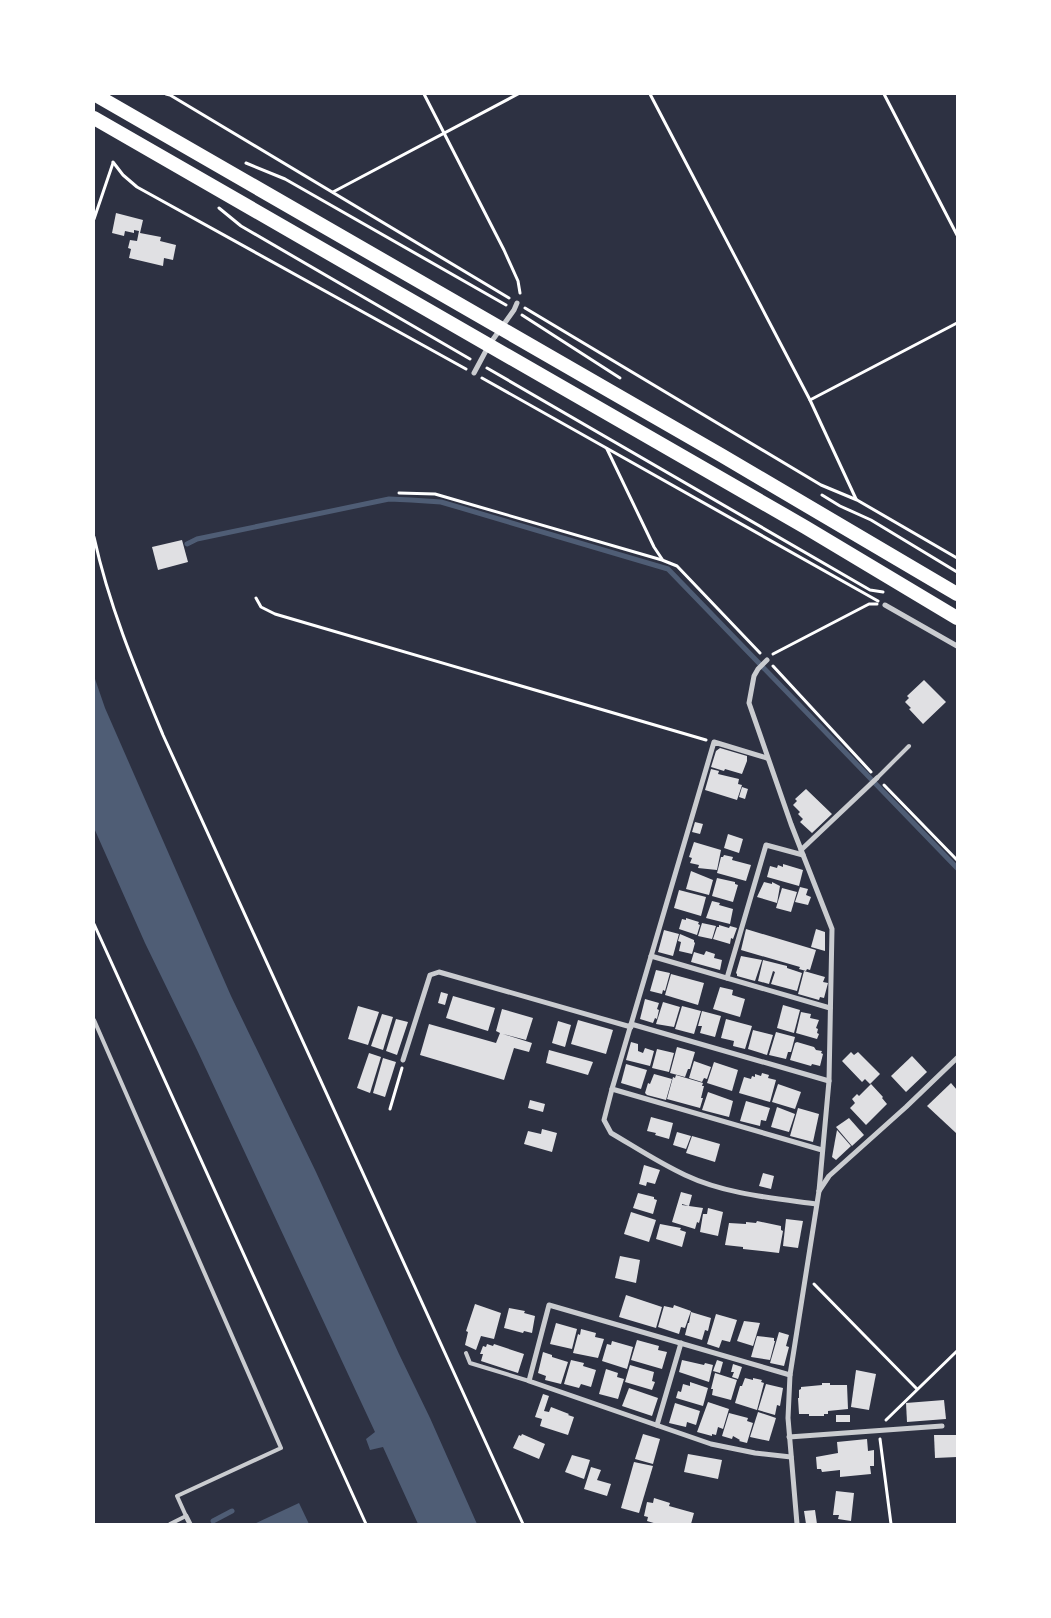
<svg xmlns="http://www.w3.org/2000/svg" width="1051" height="1618" font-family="'Open Sans',sans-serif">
<rect width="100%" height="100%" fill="#2d3142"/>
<!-- water -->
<g fill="#4f5d75">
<path d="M94 676 105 708 231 996 316 1172 399 1354 430 1418 477 1524H418L383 1447 370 1450 366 1439 375 1432 198 1052 145 943 94 828Z"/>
<path d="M299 1503 309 1524H254Z"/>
</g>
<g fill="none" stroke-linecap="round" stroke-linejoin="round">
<!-- stream -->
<g stroke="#4f5d75" stroke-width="5">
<path d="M187 544 197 539 389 499 411 500 441 502 668 569 957 868"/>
<path d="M213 1521 232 1511"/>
</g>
</g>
<!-- building -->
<g fill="#e0e0e3">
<path d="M116 213 143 220 140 233 161 237 160 241 176 245 173 260 164 258 163 266 129 258 131 249 128 248 130 240 137 241 139 231 134 230V233L125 231 124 236 112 233Z"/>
<path d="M182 540 188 562 158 570 152 547Z"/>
<path d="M924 680 946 702 923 724 909 709 911 708 905 702 909 698 907 696Z"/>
<path d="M720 748 747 756V761L742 774 725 769 724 771 711 767 716 751Z"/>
<path d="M711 769 719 771 718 774 739 779 738 784 742 785 737 800 705 790Z"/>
<path d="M742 787 748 789 745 799 739 797Z"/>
<path d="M806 789 832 814 812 833 800 822 803 819 798 814 800 812 793 805 797 801 795 799Z"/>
<path d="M695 822 703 824 700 834 692 832Z"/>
<path d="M728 834 743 839 739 853 724 848Z"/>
<path d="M694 842 721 850 717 870 698 868 699 865 690 863 692 858 689 857Z"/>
<path d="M724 855 733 857 732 860 751 865 746 881 717 873 721 857H723Z"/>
<path d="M783 864 803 870 799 886 767 877 770 866 777 868 778 865 783 867Z"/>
<path d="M691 871 713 880 709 895 686 889Z"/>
<path d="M717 878 735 882V884L738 885 733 902 712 896Z"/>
<path d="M764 882 772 884V882L780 886 777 903 757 897Z"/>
<path d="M800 887 808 889 806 895 811 897 808 905 795 902Z"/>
<path d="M782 888 797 892 791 912 776 908Z"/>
<path d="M679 890 706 897 701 916 674 908Z"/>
<path d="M712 901 720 903 719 905 733 909 730 924 706 918Z"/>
<path d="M686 918 699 922 698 924 700 925 697 935 679 929 682 919 686 920Z"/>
<path d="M702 923 716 926 712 939 698 936Z"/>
<path d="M719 925 729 928 730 926 737 928 733 939 731 938 730 944 713 939 717 927H719Z"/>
<path d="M746 929 816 950 810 970 807 969 806 971 799 969 800 967 741 950Z"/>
<path d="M816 929 825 932V951L811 947Z"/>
<path d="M664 930 679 934 673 956 658 952Z"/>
<path d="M680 934 694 940V942L695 943 692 954 679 951 681 942 678 941Z"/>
<path d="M706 951 715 954 714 958 722 960 720 970 691 962 694 952 704 955Z"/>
<path d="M741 956 762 960 755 981 737 976V974L736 973Z"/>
<path d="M763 960 787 966V968L802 973 797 991 771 984 775 972 773 971 769 984 758 981Z"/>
<path d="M656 970 670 973 665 991 663 990 662 994 650 991Z"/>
<path d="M804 971 825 977 823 982 828 983 824 998 820 997 819 1000 798 994Z"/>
<path d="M671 974 704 983 698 1005 665 995Z"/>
<path d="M720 987 733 990 732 995 745 999 740 1017 713 1009Z"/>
<path d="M441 992 448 994 445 1005 438 1003Z"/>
<path d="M453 996 495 1008 488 1031 446 1018Z"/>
<path d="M645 999 659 1003 657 1009 659 1010 657 1019 655 1018 653 1023 640 1019Z"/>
<path d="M663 1002 680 1007 674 1027 656 1024Z"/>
<path d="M783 1005 800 1010 794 1033 777 1028Z"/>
<path d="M358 1006 379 1012 368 1045 348 1039Z"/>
<path d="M682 1006 701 1011 694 1034 675 1029Z"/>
<path d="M502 1009 533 1018 526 1040 503 1034 532 1043 529 1052 514 1048 504 1080 420 1055 429 1024 496 1043 500 1033 496 1031Z"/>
<path d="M702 1011 721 1016 715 1037 700 1033 702 1026H698Z"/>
<path d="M801 1012 811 1014 810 1018 819 1020 816 1028 818 1029 817 1033 819 1034 817 1039 796 1033Z"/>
<path d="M382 1014 393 1017 383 1050 371 1046Z"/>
<path d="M396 1019 408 1022 397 1055 386 1051Z"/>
<path d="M726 1019 752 1026 745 1049 733 1046 734 1041 721 1038Z"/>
<path d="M578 1020 613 1030 606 1054 571 1044Z"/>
<path d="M558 1021 571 1025 565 1047 552 1043Z"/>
<path d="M753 1030 773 1035 767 1055 748 1049Z"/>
<path d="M776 1032 795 1037 791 1052H788L786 1059 769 1055Z"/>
<path d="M631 1042 638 1044V1051L643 1053 645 1048 654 1051 650 1066 626 1060Z"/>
<path d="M797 1042 814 1047 816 1050 822 1051 821 1053 823 1054 820 1066 812 1064 811 1066 790 1060 795 1043Z"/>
<path d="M677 1047 695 1052 690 1069H688L685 1077 670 1073Z"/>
<path d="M657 1049 674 1053 669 1072 652 1068Z"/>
<path d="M549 1050 593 1062 588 1075 546 1063Z"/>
<path d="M851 1052 854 1055 858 1052 880 1074 870 1084 865 1079 862 1082 842 1061Z"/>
<path d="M369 1053 381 1057 370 1093 357 1088Z"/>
<path d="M912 1056 927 1072 906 1092 891 1076Z"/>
<path d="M383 1058 396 1062 385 1097 373 1093Z"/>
<path d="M694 1061 711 1067 707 1079 704 1078 702 1082 689 1078Z"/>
<path d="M714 1062 738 1070 732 1091 707 1083Z"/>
<path d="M626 1064 647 1070 641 1089 621 1083Z"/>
<path d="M762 1073 769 1075 768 1078 776 1080 770 1102 739 1093 744 1077 751 1079 752 1076 755 1077V1074L761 1076Z"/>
<path d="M654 1074 672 1079 666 1100 647 1095 645 1093 648 1083 650 1084Z"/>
<path d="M676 1075 703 1083 702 1086H704L701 1098H703L700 1108 667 1099 673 1077 675 1078Z"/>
<path d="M951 1083 957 1090V1131L956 1133 927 1106Z"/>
<path d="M778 1084 801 1092 795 1109 772 1102Z"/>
<path d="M871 1084 883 1097 882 1098 887 1104 866 1125 850 1108 855 1103 852 1099 857 1094 859 1096Z"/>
<path d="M708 1092 733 1101 729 1117 702 1110Z"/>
<path d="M530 1100 545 1104 543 1112 528 1108Z"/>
<path d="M746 1101 770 1108 766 1121 761 1120 760 1126 740 1121Z"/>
<path d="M777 1107 795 1114 789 1132 771 1127Z"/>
<path d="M798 1108 819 1114 813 1142 790 1136Z"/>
<path d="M651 1117 673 1123 669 1139 655 1135 656 1133 647 1131Z"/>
<path d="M849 1118 864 1135 852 1146 836 1127Z"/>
<path d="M542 1129 557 1133 552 1152 524 1144 528 1131 541 1134Z"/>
<path d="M837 1130 851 1146 836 1160 832 1157Z"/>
<path d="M677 1132 691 1136 686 1149 673 1145Z"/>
<path d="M692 1136 720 1144 715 1162 686 1153Z"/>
<path d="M644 1165 660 1170 655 1184 647 1182 646 1186 639 1184Z"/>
<path d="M763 1173 774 1176 771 1189 759 1186Z"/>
<path d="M681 1192 692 1195 689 1206 682 1204V1205L703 1208 699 1223 697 1222 695 1229 672 1222Z"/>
<path d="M638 1193 654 1197V1199L657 1200 653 1214 633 1208Z"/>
<path d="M708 1208 723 1212 718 1236 700 1232 703 1214H707Z"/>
<path d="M631 1212 656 1220 649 1242 624 1234Z"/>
<path d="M786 1219 803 1221 798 1248 783 1246Z"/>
<path d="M757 1221 781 1226V1230L783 1231 779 1253 743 1249V1247L725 1245 729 1223 746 1224V1222L756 1223Z"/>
<path d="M660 1224 681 1228 680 1230 686 1232 682 1247 656 1239Z"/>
<path d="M620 1256 640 1260 636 1283 615 1278Z"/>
<path d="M626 1295 662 1307 656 1328 619 1317Z"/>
<path d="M475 1304 501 1313 494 1339 481 1336 476 1350 465 1345 468 1332 466 1331Z"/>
<path d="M674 1305 691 1311 685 1328 681 1327 679 1334 658 1327 664 1306 673 1308Z"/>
<path d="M509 1308 525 1311 524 1313 535 1316 532 1333 524 1331 523 1333 504 1328Z"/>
<path d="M691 1312 711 1318 708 1331 705 1330 702 1340 685 1335 688 1323H689Z"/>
<path d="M716 1314 737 1320 730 1342 722 1340 719 1348 707 1344Z"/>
<path d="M744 1321 760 1323 753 1346 737 1341Z"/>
<path d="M556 1323 577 1329 572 1349 550 1344Z"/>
<path d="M581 1329 596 1333 595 1337 604 1339 598 1358 573 1353 578 1334 580 1335Z"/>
<path d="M779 1332 789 1335 786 1346 789 1347 784 1366 770 1363Z"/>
<path d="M757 1336 774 1338V1341H775L770 1360 751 1357Z"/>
<path d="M637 1340 659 1346 658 1350 667 1352 662 1369 631 1360Z"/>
<path d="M612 1341 633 1347 627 1369 602 1361 607 1344 611 1345Z"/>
<path d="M487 1344 493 1346 494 1344 524 1354 518 1373 481 1361 483 1354H480L483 1346 486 1347Z"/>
<path d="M543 1352 552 1355V1357L568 1362 561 1384 545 1380 546 1376 538 1373Z"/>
<path d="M571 1360 584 1363 583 1366 596 1370 591 1387 581 1384 579 1388 564 1384Z"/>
<path d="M682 1360 704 1365 705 1363 713 1365 709 1382 679 1372Z"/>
<path d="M717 1360 723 1362 720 1373 713 1371Z"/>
<path d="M733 1364 742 1367 738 1379 732 1377 734 1372H731Z"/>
<path d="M630 1365 654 1372 652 1381 655 1382 652 1390 625 1382Z"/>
<path d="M606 1369 618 1373 617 1377 624 1379 618 1399 599 1394Z"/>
<path d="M856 1370 876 1374 869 1410 851 1407Z"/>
<path d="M715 1373 737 1380 731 1400 712 1395 713 1389H711Z"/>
<path d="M745 1378 753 1380V1378L762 1380 761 1382 764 1383 757 1410 735 1403 740 1386H742Z"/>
<path d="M690 1382 708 1388 703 1406 676 1398 678 1391 681 1392 683 1384 690 1386Z"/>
<path d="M822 1383H830V1385H847L848 1409 828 1411V1414H824V1416H809V1414H799L798 1398H799V1390L801 1389V1387L822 1385Z"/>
<path d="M766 1384 783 1388 780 1406 777 1405 775 1415 758 1410Z"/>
<path d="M629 1388 658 1398 652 1416 622 1406Z"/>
<path d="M543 1394 549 1396 544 1411 549 1412 551 1407 569 1414 568 1415 574 1417 568 1435 540 1426 542 1419 535 1417Z"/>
<path d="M944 1400 946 1419 907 1422 906 1403Z"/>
<path d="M708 1402 729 1409 723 1429 718 1427 716 1435 712 1434V1436L697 1432Z"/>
<path d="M675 1403 700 1411 696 1425 687 1422 686 1427 669 1423Z"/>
<path d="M758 1412 776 1418 769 1441 750 1437Z"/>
<path d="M729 1413 748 1418 747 1421 753 1423 747 1443 739 1441 740 1440 733 1436 732 1439 722 1436Z"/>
<rect x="836" y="1415" width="14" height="7"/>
<path d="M522 1434 545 1444 539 1459 513 1448 519 1435 521 1436Z"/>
<path d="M643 1434 660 1439 653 1464 635 1459Z"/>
<path d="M934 1435H957V1457L935 1458Z"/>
<path d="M867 1439 868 1451 874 1450V1466H870L871 1474 840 1477V1470L822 1472 821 1469H817L816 1457 838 1453 837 1442Z"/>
<path d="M688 1454 722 1460 718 1479 684 1472Z"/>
<path d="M572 1455 590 1460 584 1479 565 1472Z"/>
<path d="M634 1462 653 1466 639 1513 621 1508Z"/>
<path d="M591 1467 601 1470 597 1480 611 1484 607 1496 584 1489Z"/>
<path d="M836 1491 854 1493 851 1521 838 1519 839 1515H833Z"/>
<path d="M654 1498 670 1503 669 1506 694 1513 691 1524H657L647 1521 648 1517 644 1516 647 1502 653 1503Z"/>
<path d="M815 1510 817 1524H806L804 1511Z"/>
</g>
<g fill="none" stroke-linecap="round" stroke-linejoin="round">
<!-- path -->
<g stroke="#fff" stroke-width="3">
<path d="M166 94 170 95 509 298"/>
<path d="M424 94 504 250 518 281 520 293"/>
<path d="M650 94 810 400 856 499"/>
<path d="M884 94 957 235"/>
<path d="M113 162 123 175 137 187 466 369"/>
<path d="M246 163 285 179 506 305"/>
<path d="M333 192 518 94"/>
<path d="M219 208 241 226 470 359"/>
<path d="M94 219 113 163"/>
<path d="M525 308 821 485 857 500 957 558"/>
<path d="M522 315 620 378"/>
<path d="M487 368 870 590 883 592"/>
<path d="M482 378 878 601"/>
<path d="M810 400 957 323"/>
<path d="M607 449 654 547 662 559"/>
<path d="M399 493 435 494 662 560 677 566 760 653"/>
<path d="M822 495 840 506 871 520 957 572"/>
<path d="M94 537C109 606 136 670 163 735L523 1524"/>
<path d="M256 598 261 607 275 614 706 740"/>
<path d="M773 654 869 604H877"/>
<path d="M773 666 871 772"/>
<path d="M884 785 957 860"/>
<path d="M94 924 366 1524"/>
<path d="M390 1109 402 1068"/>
<path d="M814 1284 917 1389"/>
<path d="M886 1420 957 1351"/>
<path d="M880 1439 891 1524"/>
</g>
<!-- service -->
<g stroke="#caccd0" stroke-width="4">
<path d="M877 778 909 746"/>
<path d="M94 1020 281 1448 177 1496 186 1516 170 1524"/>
<path d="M466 1353 470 1363 529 1381"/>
</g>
<!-- minor -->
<g stroke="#caccd0" stroke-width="5">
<path d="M474 373 489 345 514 310 517 303"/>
<path d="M885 605 957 646"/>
<path d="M767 660 758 669 754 676 749 703 791 824 832 929 829 1081 819 1191 790 1375 788 1418 797 1524"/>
<path d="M767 758 714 742 612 1089 604 1120 611 1133C635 1147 659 1163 685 1175 725 1194 772 1198 816 1204"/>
<path d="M801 850 877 778"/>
<path d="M651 956 830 1008"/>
<path d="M727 978 766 845 803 855"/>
<path d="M631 1024 829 1081"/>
<path d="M403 1060 430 975 439 972 631 1027"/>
<path d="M612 1089 822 1150"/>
<path d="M819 1191 829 1176 906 1107 957 1058"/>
<path d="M790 1375 549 1305 529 1381 711 1444 755 1453 791 1457"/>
<path d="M657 1425 681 1343"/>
<path d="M789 1437 942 1426"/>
<path d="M186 1516 190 1524"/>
</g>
<!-- trunk -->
<g stroke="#fff" stroke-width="14">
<path d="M94 94 721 455 957 594"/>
<path d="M94 118 805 527 957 618"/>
</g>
</g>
<!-- border -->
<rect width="1051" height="1618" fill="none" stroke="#ffffff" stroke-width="190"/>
</svg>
